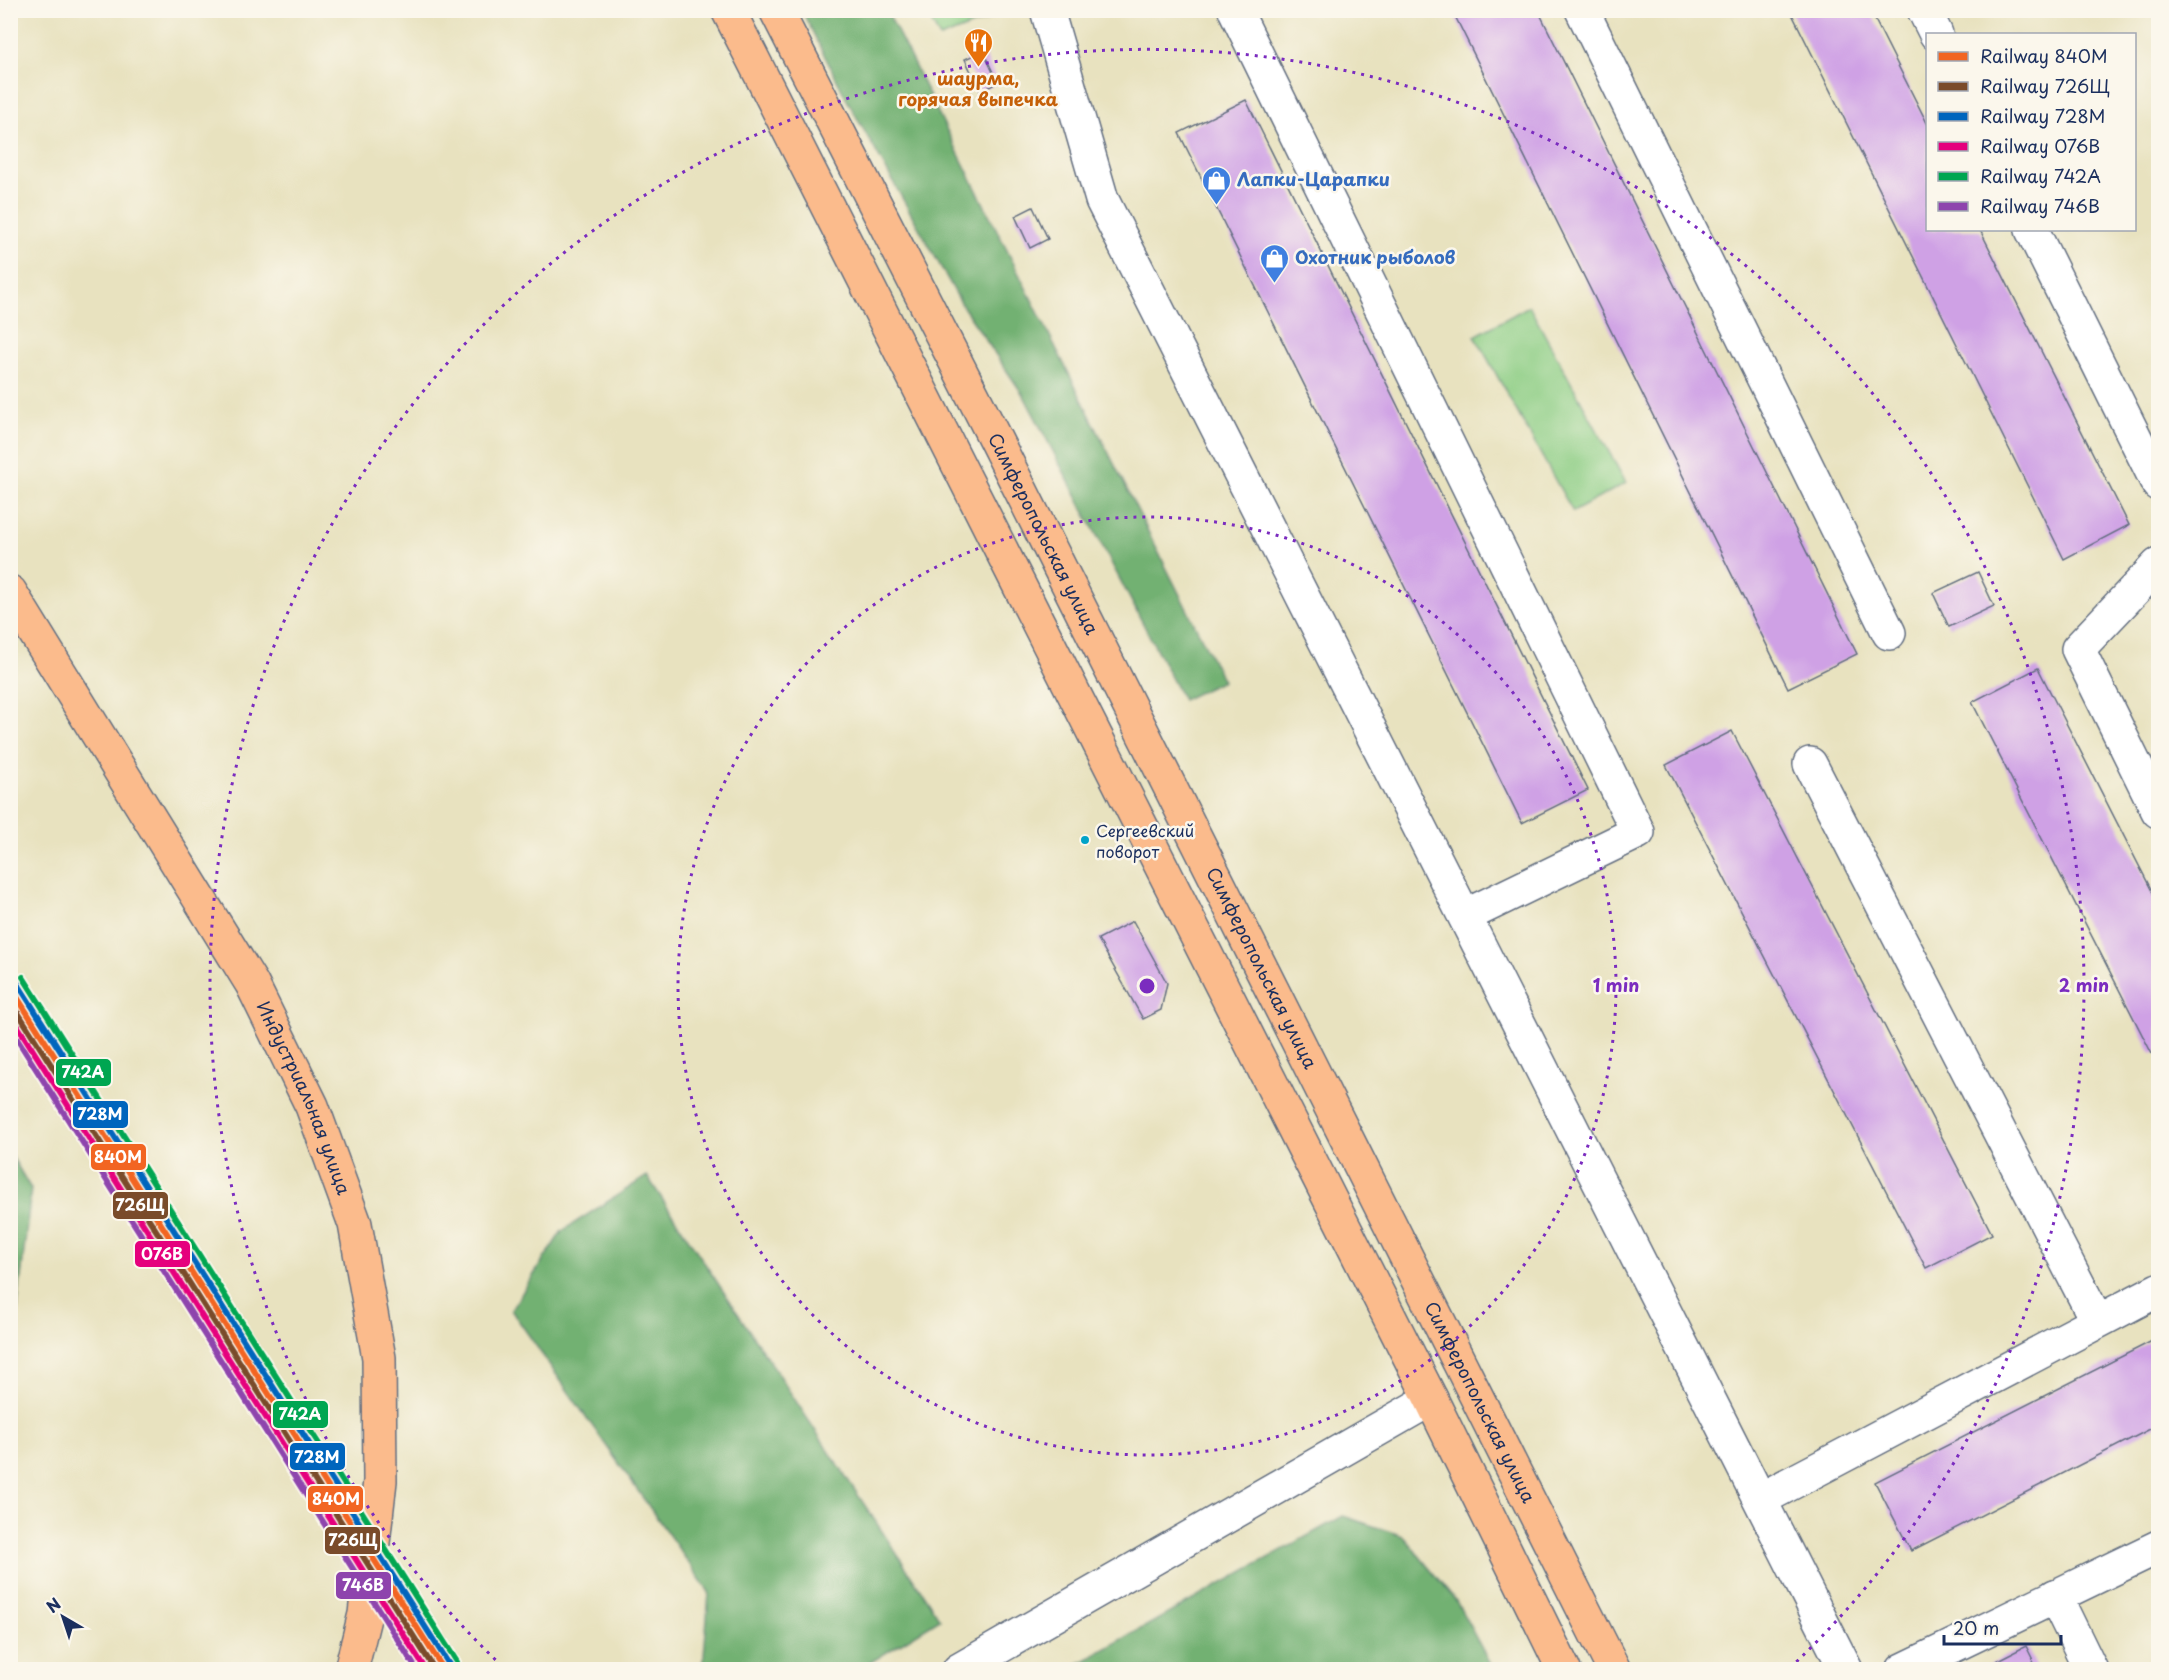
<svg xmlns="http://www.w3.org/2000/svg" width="2169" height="1680" font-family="'Playpen Sans',sans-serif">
<rect width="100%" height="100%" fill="#fbf7ec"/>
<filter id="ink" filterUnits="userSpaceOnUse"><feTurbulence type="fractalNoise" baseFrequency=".0167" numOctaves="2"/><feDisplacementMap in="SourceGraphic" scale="12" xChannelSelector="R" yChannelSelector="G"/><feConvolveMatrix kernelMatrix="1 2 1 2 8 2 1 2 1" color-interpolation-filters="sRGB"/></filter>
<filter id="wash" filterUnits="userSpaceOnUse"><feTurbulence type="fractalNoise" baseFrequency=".008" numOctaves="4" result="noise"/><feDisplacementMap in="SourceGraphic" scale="24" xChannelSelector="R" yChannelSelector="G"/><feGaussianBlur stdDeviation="1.35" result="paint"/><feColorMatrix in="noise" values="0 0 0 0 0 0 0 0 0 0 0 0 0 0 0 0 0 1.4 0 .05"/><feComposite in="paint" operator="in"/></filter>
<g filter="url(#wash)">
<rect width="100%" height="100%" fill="#e8e2bf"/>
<!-- green -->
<g fill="#8ece85" stroke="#547e72" stroke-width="1.5">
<path d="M926 11H1008L940 38Z"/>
<path d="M1529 306 1626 483 1573 512 1475 336Z"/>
</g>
<!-- forest -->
<g fill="#72b172" stroke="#467068" stroke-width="1.5">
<path d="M802 11H887L1223 681 1183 700 1024 396 964 308 847 100Z"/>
<path d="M11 1155 31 1189 11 1366Z"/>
<path d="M647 1176 940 1619 860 1669H703L709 1592 511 1310 562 1231Z"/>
<path d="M1343 1516 1403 1536 1456 1601 1493 1669H1069Z"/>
</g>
<g id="blocks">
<!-- building -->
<g fill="#cfa1e5">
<path d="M1452 10H1538L1857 654 1788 688Z"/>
<path d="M1790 10H1870L1928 125V230H1980L2129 525 2064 559Z"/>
<path d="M983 51 998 83 980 91 965 59Z"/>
<path d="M1246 100 1588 790 1522 823 1179 133Z"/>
<path d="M1033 207 1048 239 1030 248 1015 216Z"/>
<path d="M1978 572 1994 606 1949 627 1933 593Z"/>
<path d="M2038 668 2158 903V1051L2152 1054 1972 702Z"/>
<path d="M1732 731 1992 1234 1926 1268 1666 765Z"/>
<path d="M1133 921 1167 983 1161 1010 1143 1019 1098 939Z"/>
<path d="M2158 1338V1425L1911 1551 1875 1482Z"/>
<path d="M2026 1646 2038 1670H1979Z"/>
</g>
</g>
</g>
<g filter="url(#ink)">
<use href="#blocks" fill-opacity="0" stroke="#636e80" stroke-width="1.5"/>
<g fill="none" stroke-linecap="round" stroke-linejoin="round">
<defs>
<g id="minor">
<path d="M1047 10 1102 200 1846 1670"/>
<path d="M1235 10 1638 832 1465 916"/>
<path d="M1582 10 1889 633"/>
<path d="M1924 10 1936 34"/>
<path d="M2032 230 2158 484"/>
<path d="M2158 565 2078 649 2158 811"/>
<path d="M1810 764 2097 1321"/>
<path d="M1761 1499 2158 1290"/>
<path d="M2055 1596 2091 1670"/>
<path d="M959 1670 1431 1399"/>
<path d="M1903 1670 2158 1547"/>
</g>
<g id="major">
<path d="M728 10 1431 1399 1564 1670"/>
<path id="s1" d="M776 10 994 437 1614 1670"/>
<path id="s2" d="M10 592 252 984 312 1106 355 1224 379 1358 380 1481 365 1614 351 1670"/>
</g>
</defs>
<!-- minor casing -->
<use href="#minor" stroke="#636e80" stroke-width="36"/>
<!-- major casing -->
<use href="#major" stroke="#636e80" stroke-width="36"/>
<!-- minor -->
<use href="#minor" stroke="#fff" stroke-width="33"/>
<!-- major -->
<use href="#major" stroke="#fbbb8c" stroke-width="33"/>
<defs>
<path id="rail-1" d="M10 986 444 1670"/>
<path id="rail-2" d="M10 1000 435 1670"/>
<path id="rail-3" d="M16 981 450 1666"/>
<path id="rail-4" d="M10 1014 426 1670"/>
<path id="rail-5" d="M23 977 457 1662"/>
<path id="rail-6" d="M10 1028 417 1670"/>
</defs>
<!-- rail-1 casing -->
<use href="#rail-1" stroke="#fbf7ec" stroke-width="10"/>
<!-- rail-2 casing -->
<use href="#rail-2" stroke="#fbf7ec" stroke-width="10"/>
<!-- rail-3 casing -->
<use href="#rail-3" stroke="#fbf7ec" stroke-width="10"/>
<!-- rail-4 casing -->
<use href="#rail-4" stroke="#fbf7ec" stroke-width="10"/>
<!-- rail-5 casing -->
<use href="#rail-5" stroke="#fbf7ec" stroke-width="10"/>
<!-- rail-6 casing -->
<use href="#rail-6" stroke="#fbf7ec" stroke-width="10"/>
<!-- rail-1 -->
<use href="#rail-1" stroke="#f26522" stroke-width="6"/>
<!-- rail-2 -->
<use href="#rail-2" stroke="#7a4b2a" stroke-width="6"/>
<!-- rail-3 -->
<use href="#rail-3" stroke="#0065bd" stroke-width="6"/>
<!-- rail-4 -->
<use href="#rail-4" stroke="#e5007d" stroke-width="6"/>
<!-- rail-5 -->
<use href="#rail-5" stroke="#00a651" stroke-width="6"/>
<!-- rail-6 -->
<use href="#rail-6" stroke="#8e44ad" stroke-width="6"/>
</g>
</g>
<!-- distance rings -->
<g fill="none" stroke="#7b2cbf" stroke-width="3" stroke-dasharray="3 6">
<circle cx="1147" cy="986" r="469"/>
<path d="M502 1666A937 937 0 1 1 1792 1666"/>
</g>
<!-- icons -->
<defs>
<symbol id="restaurant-pin" viewBox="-11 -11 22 30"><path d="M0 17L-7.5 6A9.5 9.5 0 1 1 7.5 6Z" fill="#e8710a" stroke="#fbf7ec"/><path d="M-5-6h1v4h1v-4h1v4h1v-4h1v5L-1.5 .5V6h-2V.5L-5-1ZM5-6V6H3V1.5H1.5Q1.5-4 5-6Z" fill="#fff"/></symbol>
<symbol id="shop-pin" viewBox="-11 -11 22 30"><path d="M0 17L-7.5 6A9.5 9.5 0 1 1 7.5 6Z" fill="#3f7fe0" stroke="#fbf7ec"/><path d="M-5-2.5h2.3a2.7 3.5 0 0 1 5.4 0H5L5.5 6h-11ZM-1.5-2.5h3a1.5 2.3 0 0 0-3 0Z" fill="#fff"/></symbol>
</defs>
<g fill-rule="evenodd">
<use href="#restaurant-pin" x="962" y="26" width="33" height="45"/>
<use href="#shop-pin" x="1200" y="164" width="33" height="45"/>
<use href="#shop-pin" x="1258" y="242" width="33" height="45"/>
</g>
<!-- markers -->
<circle fill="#01a3c8" stroke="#fbf7ec" stroke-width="2" cx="1085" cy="840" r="5"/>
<g text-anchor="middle" stroke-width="5" stroke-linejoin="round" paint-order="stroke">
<!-- bus labels -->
<g font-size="16" fill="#1b2f5e" stroke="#fbf7ec" text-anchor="start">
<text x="1096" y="837">Сергеевский<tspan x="1096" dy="21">поворот</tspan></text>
</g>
<!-- food labels -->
<g font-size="18" font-weight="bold" fill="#c56008" stroke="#fbf7ec">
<text x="978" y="85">шаурма,<tspan x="978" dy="21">горячая выпечка</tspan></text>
</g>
<!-- shop labels -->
<g font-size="18" font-weight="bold" fill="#366cbe" stroke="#fbf7ec" text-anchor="start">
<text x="1237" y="186">Лапки-Царапки</text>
<text x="1295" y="264">Охотник рыболов</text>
</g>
<!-- street labels -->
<g font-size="18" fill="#1b2f5e" stroke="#fbf7ec">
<text dy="6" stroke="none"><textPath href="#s1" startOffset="588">Симферопольская улица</textPath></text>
<text dy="6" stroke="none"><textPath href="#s1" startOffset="1074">Симферопольская улица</textPath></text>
<text dy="6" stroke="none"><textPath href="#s2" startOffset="586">Индустриальная улица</textPath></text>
<text dy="6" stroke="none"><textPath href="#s1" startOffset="1560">Симферопольская улица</textPath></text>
</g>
</g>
<circle cx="1147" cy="986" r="9" fill="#7b2cbf" stroke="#fbf7ec" stroke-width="3"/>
<g font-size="18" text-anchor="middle" font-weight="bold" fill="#7b2cbf" stroke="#fbf7ec" stroke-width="5" stroke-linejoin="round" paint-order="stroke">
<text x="1616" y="992">1 min</text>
<text x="2084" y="992">2 min</text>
</g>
<g stroke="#fbf7ec" stroke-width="2">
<rect x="55" y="1058" width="57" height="29" rx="6" fill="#00a651"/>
<rect x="72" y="1100" width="57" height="29" rx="6" fill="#0065bd"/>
<rect x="90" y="1143" width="57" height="28" rx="6" fill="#f26522"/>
<rect x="112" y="1191" width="57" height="29" rx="6" fill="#7a4b2a"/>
<rect x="134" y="1240" width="57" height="28" rx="6" fill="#e5007d"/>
<rect x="272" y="1400" width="57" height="29" rx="6" fill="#00a651"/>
<rect x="289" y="1442" width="57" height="29" rx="6" fill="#0065bd"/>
<rect x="307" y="1485" width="57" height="28" rx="6" fill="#f26522"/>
<rect x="324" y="1526" width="57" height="29" rx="6" fill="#7a4b2a"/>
<rect x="335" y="1571" width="57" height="29" rx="6" fill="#8e44ad"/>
</g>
<g font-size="16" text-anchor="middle" font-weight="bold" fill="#fff">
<text x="83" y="1078">742А</text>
<text x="100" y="1120">728М</text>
<text x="118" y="1163">840М</text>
<text x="140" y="1211">726Щ</text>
<text x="162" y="1260">076В</text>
<text x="300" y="1420">742А</text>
<text x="317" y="1463">728М</text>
<text x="336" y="1505">840М</text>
<text x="353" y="1546">726Щ</text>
<text x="363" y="1591">746В</text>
</g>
<!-- margin -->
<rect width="2169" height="1680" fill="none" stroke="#fbf7ec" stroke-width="36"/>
<!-- legend -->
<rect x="1926" y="33" width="210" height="198" fill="#fbf7ec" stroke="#a1a7b3" stroke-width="1.5"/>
<rect x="1938" y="52" width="30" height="9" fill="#f26522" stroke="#a1a7b3" stroke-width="1.5"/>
<text x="1980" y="63" font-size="18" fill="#1b2f5e">Railway 840М</text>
<rect x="1938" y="82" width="30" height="9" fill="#7a4b2a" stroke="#a1a7b3" stroke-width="1.5"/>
<text x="1980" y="93" font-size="18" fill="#1b2f5e">Railway 726Щ</text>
<rect x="1938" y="112" width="30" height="9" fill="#0065bd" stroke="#a1a7b3" stroke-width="1.5"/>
<text x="1980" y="123" font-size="18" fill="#1b2f5e">Railway 728М</text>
<rect x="1938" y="142" width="30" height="9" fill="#e5007d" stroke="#a1a7b3" stroke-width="1.5"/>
<text x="1980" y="153" font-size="18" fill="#1b2f5e">Railway 076В</text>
<rect x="1938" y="172" width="30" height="9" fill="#00a651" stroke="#a1a7b3" stroke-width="1.5"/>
<text x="1980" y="183" font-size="18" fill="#1b2f5e">Railway 742А</text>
<rect x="1938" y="202" width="30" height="9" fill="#8e44ad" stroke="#a1a7b3" stroke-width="1.5"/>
<text x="1980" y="213" font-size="18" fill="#1b2f5e">Railway 746В</text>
<!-- north arrow -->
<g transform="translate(63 1617) rotate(321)" stroke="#fbf7ec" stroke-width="4.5" paint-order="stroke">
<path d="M0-4.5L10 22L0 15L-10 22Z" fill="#1b2f5e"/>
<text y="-9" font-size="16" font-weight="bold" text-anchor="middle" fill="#1b2f5e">N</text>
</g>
<!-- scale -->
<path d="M1944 1635v9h117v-9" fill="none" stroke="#1b2f5e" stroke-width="3"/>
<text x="1953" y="1635" font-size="18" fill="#1b2f5e" stroke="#fbf7ec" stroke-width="4.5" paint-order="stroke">20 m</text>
</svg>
